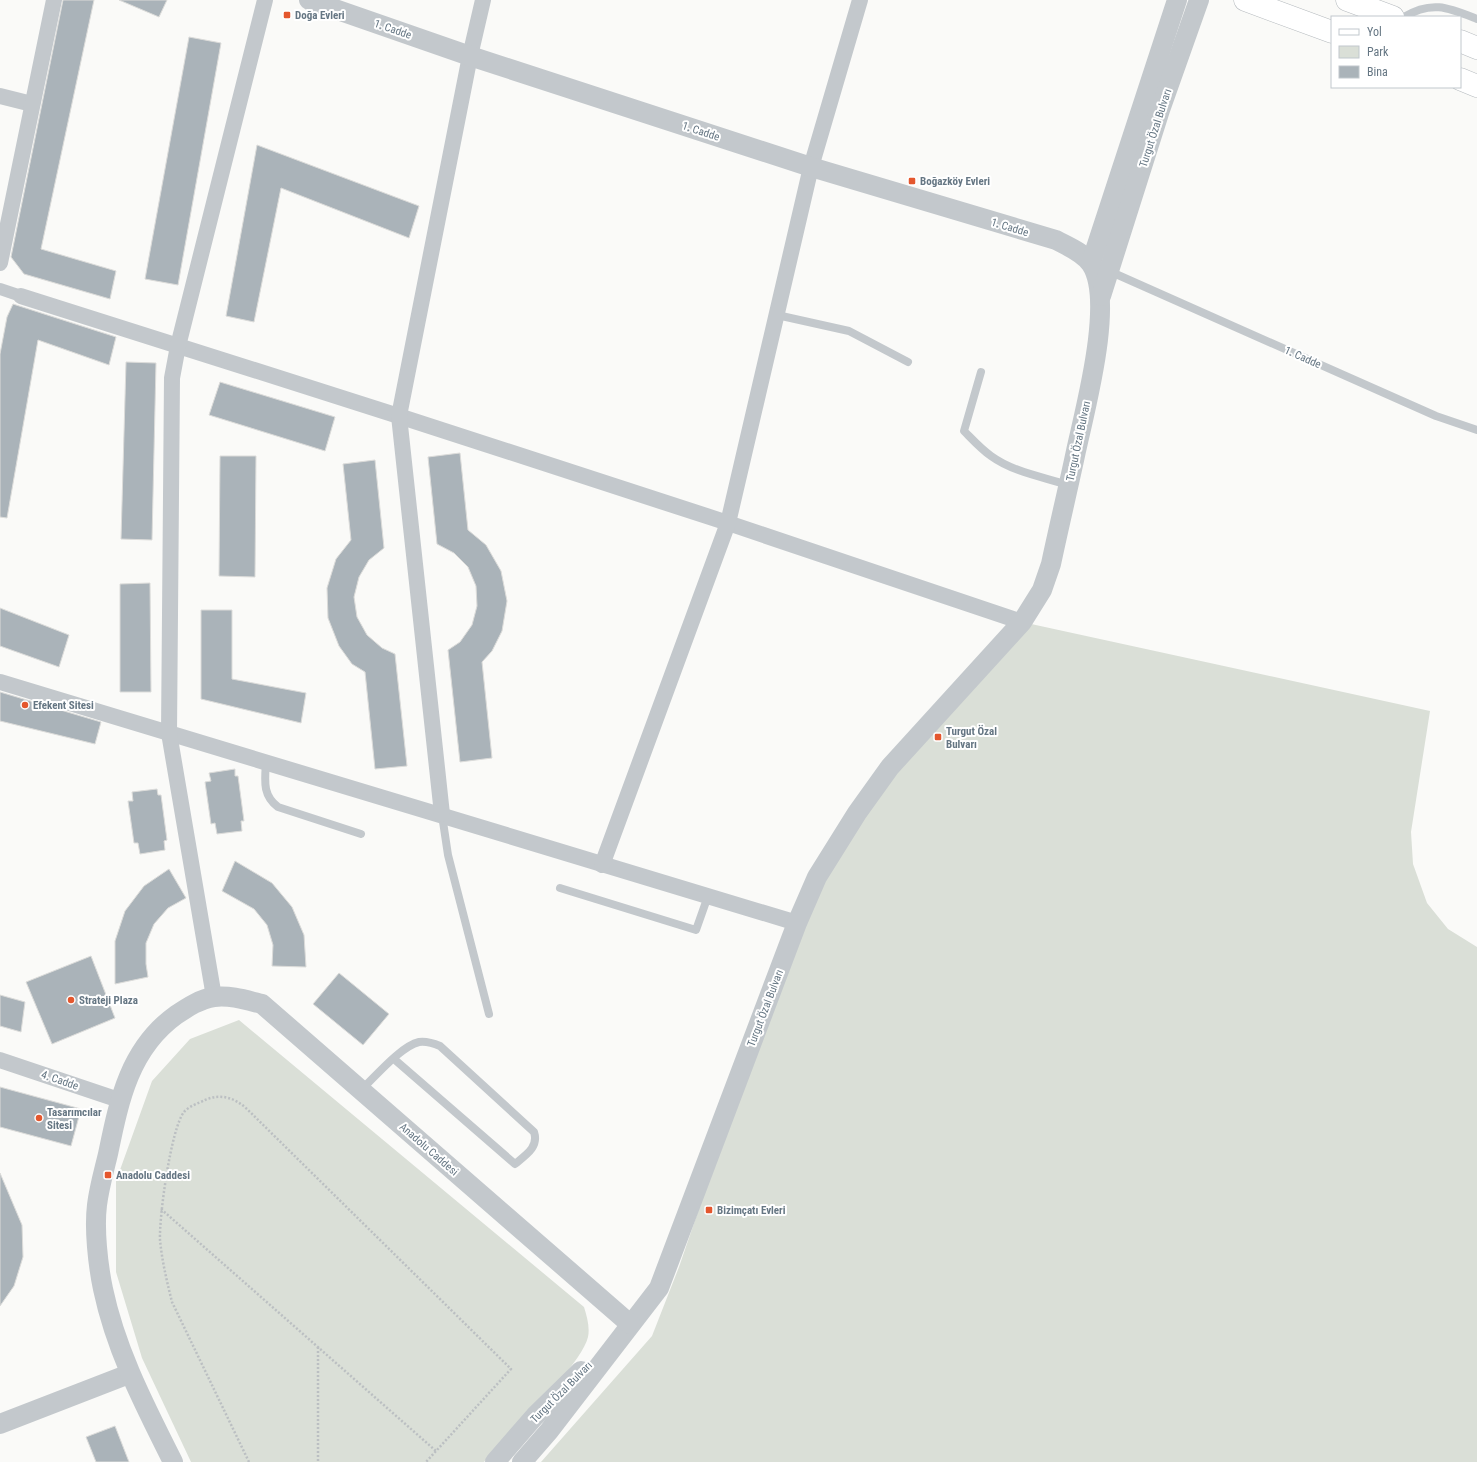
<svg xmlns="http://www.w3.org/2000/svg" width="1477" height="1462" font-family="'Roboto Condensed',sans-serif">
<rect width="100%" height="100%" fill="#fafaf8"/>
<!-- green -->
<g fill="#dadfd7">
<path d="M1022 622 1430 711 1411 832 1413 864 1427 903 1448 929 1477 947V1462H541L652 1336 679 1267 797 923 857 813Z"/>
<path d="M239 1020 584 1307C587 1317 590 1327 588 1337 581 1366 507 1437 484 1462H191L142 1358 116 1272V1181L152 1081 190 1039Z"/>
</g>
<!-- building -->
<g fill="#aab3b9" stroke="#dcdcda">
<path d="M63 0H94L41 249 116 271 110 299 24 274 11 257Z"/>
<path d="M119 0H167L159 17Z"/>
<path d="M189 37 221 43 178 285 145 279Z"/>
<path d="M257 145 419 206 409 238 281 188 254 322 226 316Z"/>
<path d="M13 304 116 337 109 365 38 340 7 518 0 517V354L7 317Z"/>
<path d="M126 362 156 363 152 540 121 539Z"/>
<path d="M220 382 335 417 325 451 209 415Z"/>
<path d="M460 453 468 530 486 545 501 571 507 601 502 631 492 651 482 662 492 758 460 762 448 650 460 642 472 625 477 606 476 586 468 567 454 553 437 544 428 457Z"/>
<path d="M220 456H256L255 577 219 576Z"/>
<path d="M375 460 384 548 369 560 359 577 354 597 357 617 367 635 382 648 395 654 407 766 375 769 365 672 352 664 339 646 328 618 327 588 336 559 351 540 343 464Z"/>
<path d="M150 583 151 692H120V584Z"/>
<path d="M0 608 69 635 59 667 0 646Z"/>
<path d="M201 610H232V679L306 693 301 723 201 699Z"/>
<path d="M0 692 101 722 95 744 0 721Z"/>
<path d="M235 769V776H238L244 821H241L242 831 217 834 215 823 211 824 205 782 211 781 209 773Z"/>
<path d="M157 789 158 795H161L167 840 164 841 165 850 140 854 138 843H134L128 801H133L132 792Z"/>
<path d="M235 861 272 883 292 907 304 935 306 967 272 966 273 945 267 925 254 909 222 891Z"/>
<path d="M169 869 186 898 168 908 154 924 146 943V964L148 977 115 984V941L125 911 144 886Z"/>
<path d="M91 956 115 1018 52 1044 26 982Z"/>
<path d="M339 973 389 1014 363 1045 313 1004Z"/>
<path d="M0 995 25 1002 21 1032 0 1026Z"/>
<path d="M0 1087 81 1109 71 1146 0 1127Z"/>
<path d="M0 1173 22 1225 23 1257 14 1286 0 1306Z"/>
<path d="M115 1426 129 1462H96L86 1437Z"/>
</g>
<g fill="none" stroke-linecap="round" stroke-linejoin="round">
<defs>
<g id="primary">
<path d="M1245 0 1332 32"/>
<path d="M1347 0 1393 17"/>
<path d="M1460 41 1477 48"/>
<path d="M1460 79 1477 86"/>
</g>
</defs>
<!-- primary casing -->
<use href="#primary" stroke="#b5babe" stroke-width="23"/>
<!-- path -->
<g stroke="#bbbfc2" stroke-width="2.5" stroke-dasharray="2 2" stroke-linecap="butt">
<path d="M161 1209 436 1451"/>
<path d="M318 1347V1462"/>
<path d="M249 1462 172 1302C167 1282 162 1261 160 1240 159 1217 171 1128 184 1112 189 1106 199 1103 205 1100 221 1093 235 1098 247 1109L511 1369 426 1462"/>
</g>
<!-- service -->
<g stroke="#c3c8cc" stroke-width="8">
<path d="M1404 17C1432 0 1449 8 1477 19"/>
<path d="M1109 271 1436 416 1477 430"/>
<path d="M777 315 849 331 908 362"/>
<path d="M981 372 964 431C972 439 981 449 991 456 1013 472 1043 477 1068 485"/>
<path d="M266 762C265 780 262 795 278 807L361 834"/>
<path d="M442 815 448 855 489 1014"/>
<path d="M560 888 696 930 708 896"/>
<path d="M361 1090C375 1077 401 1046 419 1042 427 1041 433 1043 440 1046L534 1132C539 1147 526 1155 515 1164L394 1059"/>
</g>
<!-- pedestrian -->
<path stroke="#c3c8cc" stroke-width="12" d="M0 289 21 296"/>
<!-- minor -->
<g stroke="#c3c8cc" stroke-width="16">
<path d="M0 96 32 104"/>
<path d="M0 263 54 0"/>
<path d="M21 296 399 416 728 523 1022 622"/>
<path d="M0 682 797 923"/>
<path d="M442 814 399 416 470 56 483 0"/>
<path d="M602 865 728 523 811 167 860 0"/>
<path d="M214 997 169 733 172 378 178 346 265 0"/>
<path d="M0 1060 119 1100"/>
</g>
<!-- tertiary -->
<g stroke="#c3c8cc" stroke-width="20">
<path d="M309 0 470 56 811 167 1056 240C1067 246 1083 252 1091 264 1115 300 1085 409 1076 451 1068 489 1059 526 1051 564L1042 590 1022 622 890 767 857 813 817 877 797 923 659 1288 549 1431 522 1462"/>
<path d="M1091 263 1177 0"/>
<path d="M1101 296 1160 110 1199 0"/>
<path d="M0 1424 129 1374"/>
<path d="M173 1462C145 1406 116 1351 103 1289 98 1265 94 1229 97 1205 99 1188 104 1171 108 1154 119 1101 129 1049 176 1015 188 1007 200 999 214 997 230 995 246 1000 262 1004L630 1324"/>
<path d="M495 1462 535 1416 581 1371"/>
</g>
<!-- primary -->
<use href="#primary" stroke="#fff" stroke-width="22"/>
</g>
<!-- markers -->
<g fill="#e4572e" stroke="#fff" stroke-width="1.5">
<rect x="283" y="11" width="8" height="8" rx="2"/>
<rect x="908" y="177" width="8" height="8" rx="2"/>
<circle cx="25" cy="705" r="4"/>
<rect x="934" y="733" width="8" height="8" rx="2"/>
<circle cx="71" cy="1000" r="4"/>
<circle cx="39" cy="1118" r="4"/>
<rect x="104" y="1171" width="8" height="8" rx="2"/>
<rect x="705" y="1206" width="8" height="8" rx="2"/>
</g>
<g text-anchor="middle" stroke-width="4" stroke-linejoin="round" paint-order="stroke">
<!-- poi labels -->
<g font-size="11" font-weight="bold" fill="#657683" stroke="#fff" text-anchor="start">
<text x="295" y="19">Doğa Evleri</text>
<text x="920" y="185">Boğazköy Evleri</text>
<text x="33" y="709">Efekent Sitesi</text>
<text x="946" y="735">Turgut Özal<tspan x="946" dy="13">Bulvarı</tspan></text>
<text x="79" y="1004">Strateji Plaza</text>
<text x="47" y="1116">Tasarımcılar<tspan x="47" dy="13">Sitesi</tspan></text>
<text x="116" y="1179">Anadolu Caddesi</text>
<text x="717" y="1214">Bizimçatı Evleri</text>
</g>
<!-- street labels -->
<g font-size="11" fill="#657683" stroke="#fff">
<text transform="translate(393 29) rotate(19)" y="4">1. Cadde</text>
<text transform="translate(1155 128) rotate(-72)" y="4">Turgut Özal Bulvarı</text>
<text transform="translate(701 131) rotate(18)" y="4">1. Cadde</text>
<text transform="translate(1010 227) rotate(17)" y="4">1. Cadde</text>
<text transform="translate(1303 357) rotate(24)" y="4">1. Cadde</text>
<text transform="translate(1078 441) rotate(-78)" y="4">Turgut Özal Bulvarı</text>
<text transform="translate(765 1008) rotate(-69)" y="4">Turgut Özal Bulvarı</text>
<text transform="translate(60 1080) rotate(19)" y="4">4. Cadde</text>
<text transform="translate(429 1149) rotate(41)" y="4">Anadolu Caddesi</text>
<text transform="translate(561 1392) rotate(-45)" y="4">Turgut Özal Bulvarı</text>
</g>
</g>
<!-- legend -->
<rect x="1331" y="16" width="130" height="72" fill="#ffffff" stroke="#c1c8cd"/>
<rect x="1339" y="29" width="20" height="6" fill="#ffffff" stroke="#c1c8cd"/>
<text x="1367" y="36" font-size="12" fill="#657683">Yol</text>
<rect x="1339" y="46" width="20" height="12" fill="#dadfd7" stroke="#c1c8cd"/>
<text x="1367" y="56" font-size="12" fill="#657683">Park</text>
<rect x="1339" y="66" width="20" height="12" fill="#aab3b9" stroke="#c1c8cd"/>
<text x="1367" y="76" font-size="12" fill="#657683">Bina</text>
</svg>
